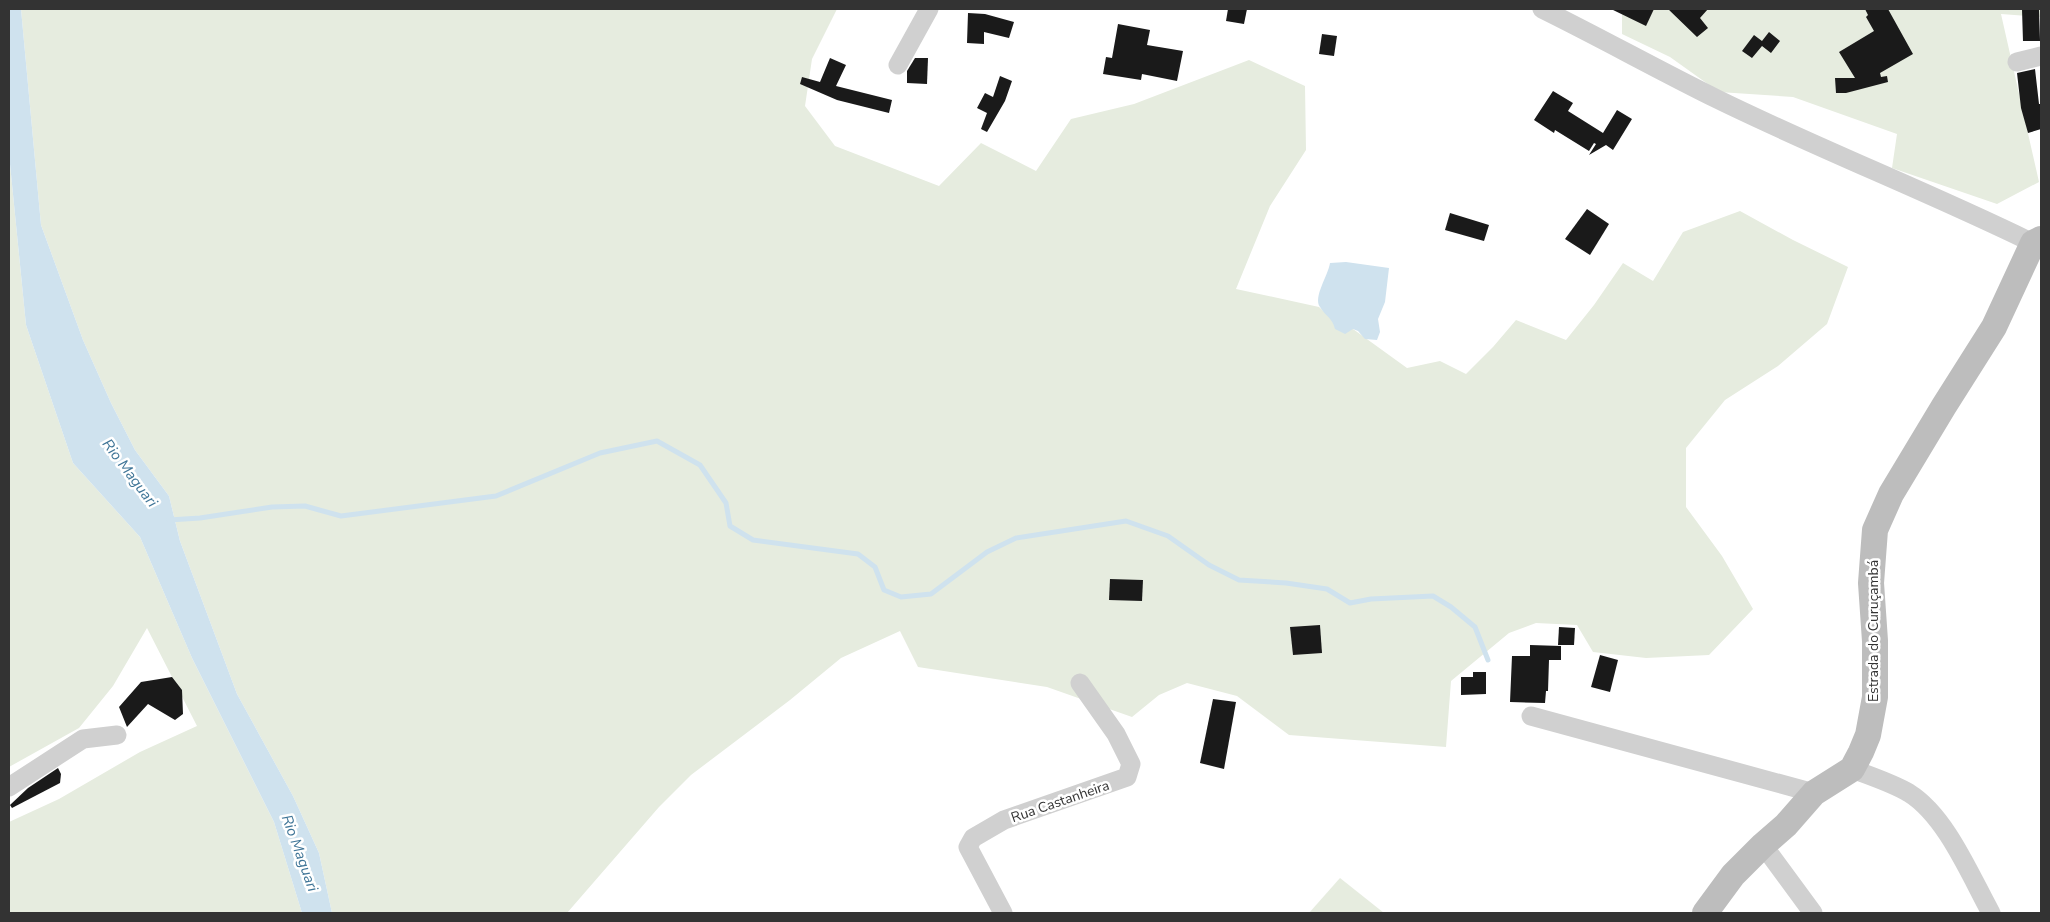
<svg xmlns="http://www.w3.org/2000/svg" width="2050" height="922" font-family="'Nunito Sans',sans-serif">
<rect width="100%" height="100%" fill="#fff"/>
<!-- green -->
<g fill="#e6ecdf">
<path d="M21 9H837L812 59 805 106 835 146 939 186 981 143 1036 171 1071 119 1134 104 1249 60 1305 86 1306 150 1270 206 1236 289 1319 307 1332 319 1353 329 1407 368 1440 361 1466 374 1493 347 1516 320 1566 340 1594 305 1623 263 1653 281 1683 232 1740 211 1793 240 1848 267 1827 324 1778 366 1725 400 1686 448V507L1722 556 1753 609 1709 655 1646 658 1593 652 1577 625 1536 623 1509 633 1451 681 1446 747 1289 735 1237 696 1187 683 1159 695 1132 717 1047 687 918 667 900 631 841 658 790 700 691 775 659 807 567 913H332L319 853 293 796 237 694 180 541 169 496 135 450 111 403 83 340 41 225Z"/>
<path d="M1622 9H2041V17L2001 14 2039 182 1997 204 1892 168 1897 134 1793 97 1719 92 1670 57 1622 34Z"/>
<path d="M9 154 26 325 73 463 140 537 192 658 274 822 302 913H9V822L59 799 140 752 197 726 147 628 113 686 79 728 9 767Z"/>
<path d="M1340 878 1384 913H1309Z"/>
</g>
<!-- water -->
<g fill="#cfe2ee">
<path d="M9 9H21L41 225 83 340 111 403 135 450 169 496 180 541 237 694 293 796 319 853 332 913H302L274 822 192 658 140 537 73 463 26 325 9 154Z"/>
<path d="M1346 262 1389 268 1385 302 1378 319 1380 332 1377 340 1365 339 1358 331 1353 329 1345 334 1335 329C1332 317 1326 317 1320 307 1313 297 1328 276 1330 263Z"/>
</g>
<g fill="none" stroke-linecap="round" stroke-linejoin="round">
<!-- stream -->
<path stroke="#cfe2ee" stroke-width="5" d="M169 520 200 518 272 507 305 506 341 516 496 496 600 453 657 441 700 465 726 503 730 526 753 540 858 554 875 567 884 590 901 597 931 594 987 552 1016 538 1126 521 1168 536 1209 565 1239 580 1286 583 1327 589 1350 603 1371 599 1433 596 1451 607 1475 627 1488 660"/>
</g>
<!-- building -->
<g fill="#1a1a1a">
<path d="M1228 9H1247L1244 24 1226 21Z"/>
<path d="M1611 9H1654L1646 26Z"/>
<path d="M1668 9H1708L1700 18 1708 28 1697 37Z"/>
<path d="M1865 9H1888L1913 54 1880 73 1881 77 1887 76 1888 82 1846 93H1836L1835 78H1855L1839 52 1874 31 1866 17 1868 15Z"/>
<path d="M2039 9 2040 41H2023L2022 10Z"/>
<path d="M968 13 985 14 1014 22 1009 38 984 32V44L967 43Z"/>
<path d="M1118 24 1150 30 1147 45 1183 51 1177 81 1142 74 1141 80 1103 74 1106 57 1112 58Z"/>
<path d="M1769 32 1780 41 1771 53 1762 46 1752 58 1742 51 1754 35 1762 41Z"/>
<path d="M1322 34 1337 36 1334 56 1319 54Z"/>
<path d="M830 58 846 65 836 86 892 100 889 113 837 100 800 84 802 77 820 82Z"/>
<path d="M915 58H928L927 84 907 83V71Z"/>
<path d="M2035 69 2039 104H2041V129L2028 133 2021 108 2017 73Z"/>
<path d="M1000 76 1012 81 1005 101 987 132 981 129 987 113 977 108 985 93 993 97Z"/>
<path d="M1553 91 1573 103 1568 111 1603 133 1617 110 1632 119 1613 150 1606 145 1589 155 1596 144 1594 143 1589 151 1555 130 1554 133 1534 120Z"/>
<path d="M1587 209 1609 224 1590 255 1565 239Z"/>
<path d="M1450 213 1489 225 1484 241 1445 230Z"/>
<path d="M1110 579 1143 580 1142 601 1109 600Z"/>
<path d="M1320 625 1322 653 1293 655 1290 627Z"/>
<path d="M1559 627 1575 628 1574 645H1558Z"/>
<path d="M1530 645 1561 646V660H1549L1548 691H1546L1545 703 1510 702 1512 656H1530Z"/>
<path d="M1600 655 1618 660 1610 692 1591 687Z"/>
<path d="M1473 672H1486V694L1461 695V677H1473Z"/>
<path d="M172 677 182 690 183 714 175 720 148 704 127 727 119 707 141 682Z"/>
<path d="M1213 699 1236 702 1224 769 1200 763Z"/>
<path d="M58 768 61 774 60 783 12 808 10 805 28 788Z"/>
</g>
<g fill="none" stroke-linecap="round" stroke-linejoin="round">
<!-- street -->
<g stroke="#d0d0d0" stroke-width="19">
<path d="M1542 9C1601 38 1658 70 1717 99 1821 150 1929 192 2033 243"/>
<path d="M2017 62 2041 56"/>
<path d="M898 65 929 9"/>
<path d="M1531 716 1814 793"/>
<path d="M1852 769C1870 776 1892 783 1909 793 1946 816 1970 875 1991 913"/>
<path d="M9 787 83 739 117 735"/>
<path d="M1763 845 1813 913"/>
<path d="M1003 913 968 847 973 838 1004 820 1127 777 1131 764 1116 734 1080 683"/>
</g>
<!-- secondary -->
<path stroke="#bdbdbd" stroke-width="26" d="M1705 913 1733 875 1763 845 1786 825 1814 793 1852 769 1861 752 1868 735 1875 697V641L1871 583 1875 530 1891 494 1944 406 1994 327 2033 243 2041 239"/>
</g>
<g text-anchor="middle" stroke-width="5" stroke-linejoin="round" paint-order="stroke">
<!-- street labels -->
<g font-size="14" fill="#333" stroke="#fff">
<text transform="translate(1873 631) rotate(-90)" y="5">Estrada do Curuçambá</text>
<text transform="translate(1060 801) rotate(-19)" y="5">Rua Castanheira</text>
</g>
<!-- water labels -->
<g font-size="15" font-style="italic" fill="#3f7597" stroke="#fff">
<text transform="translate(130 473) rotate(53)" y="5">Rio Maguari</text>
<text transform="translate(300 853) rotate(70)" y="5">Rio Maguari</text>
</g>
</g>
<!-- border -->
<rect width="2050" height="922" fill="none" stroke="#333333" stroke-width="20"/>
</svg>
